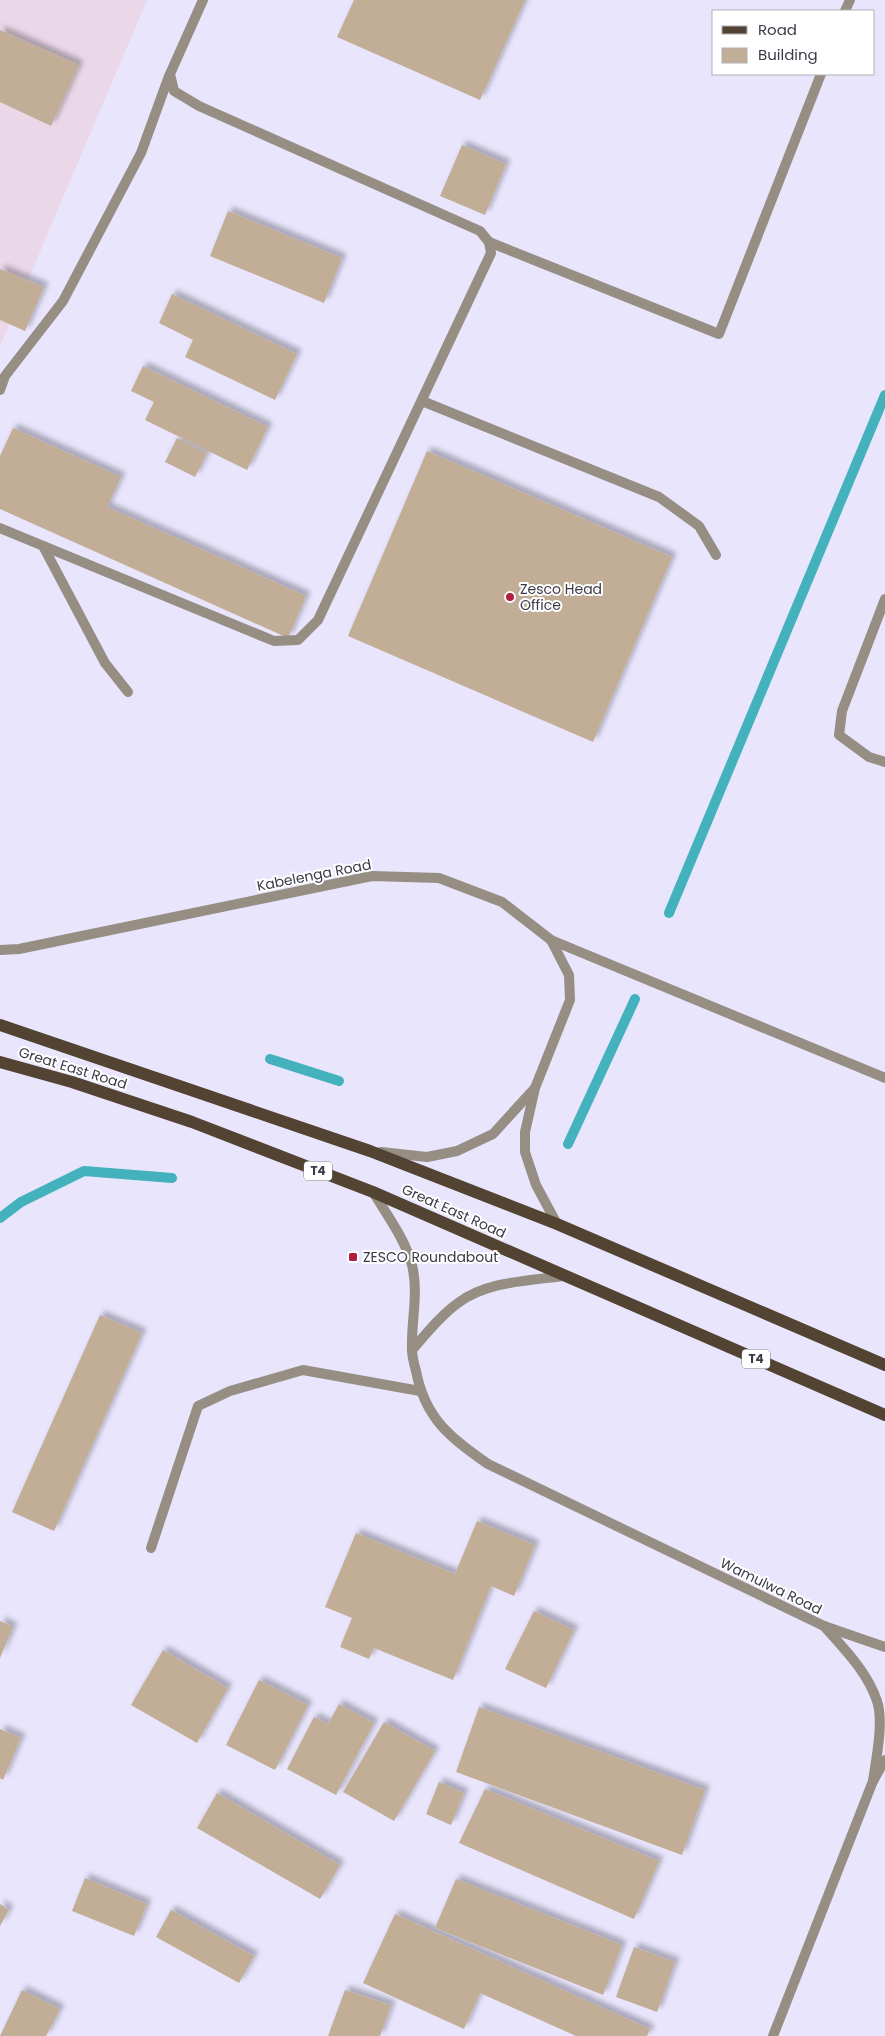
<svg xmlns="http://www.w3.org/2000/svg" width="885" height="2036" font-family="Poppins,sans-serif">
<defs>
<filter id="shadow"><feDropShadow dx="4.5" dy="-4.5" stdDeviation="2.5" flood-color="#0004"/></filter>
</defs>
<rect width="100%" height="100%" fill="#e8e5fd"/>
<!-- commercial -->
<path fill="#ead8e9" d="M0 0H147L0 346Z"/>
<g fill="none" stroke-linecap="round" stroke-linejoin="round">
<!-- stream -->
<g stroke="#43b2bc" stroke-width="10">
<path d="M669 913 885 395"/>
<path d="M270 1059 339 1081"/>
<path d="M568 1144 635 999"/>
<path d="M0 1218 21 1202 84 1171 172 1178"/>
</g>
</g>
<!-- building -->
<g fill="#c2ad96" filter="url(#shadow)">
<path d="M354 0H525L480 100 337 37Z"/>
<path d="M0 30 79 65 51 126 0 102Z"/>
<path d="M462 145 506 164 485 215 440 196Z"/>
<path d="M228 211 342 258 324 303 210 256Z"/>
<path d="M0 269 44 287 25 331 0 320Z"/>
<path d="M172 294 297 354 275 400 185 357 193 340 159 323Z"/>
<path d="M143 366 268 427 247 470 145 420 154 402 131 391Z"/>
<path d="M13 428 121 477 107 507 306 596 288 638 0 509V456Z"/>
<path d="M177 438 207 453 195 477 165 462Z"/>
<path d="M427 451 672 557 593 742 348 636Z"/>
<path d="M100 1315 142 1333 54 1531 12 1512Z"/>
<path d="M477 1521 535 1545 514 1596 491 1586 453 1680 374 1648 369 1659 340 1647 352 1618 325 1607 356 1533 455 1574Z"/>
<path d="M534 1611 574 1630 546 1688 505 1669Z"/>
<path d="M0 1621 13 1627 0 1658Z"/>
<path d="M163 1650 228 1688 197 1743 131 1705Z"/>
<path d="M259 1680 308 1705 275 1770 226 1745Z"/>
<path d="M339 1704 374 1723 336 1795 287 1769 314 1717 328 1724Z"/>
<path d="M479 1707 705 1790 682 1855 456 1772Z"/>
<path d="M384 1722 435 1751 394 1821 343 1792Z"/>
<path d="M0 1729 21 1738 3 1780 0 1778Z"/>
<path d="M439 1782 464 1793 451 1825 426 1814Z"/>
<path d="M485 1789 659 1861 634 1919 459 1843Z"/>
<path d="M217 1793 340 1865 320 1899 197 1828Z"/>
<path d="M85 1878 147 1904 134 1936 72 1911Z"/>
<path d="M456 1879 622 1945 603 1995 435 1928Z"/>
<path d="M0 1904 9 1910 0 1926Z"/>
<path d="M171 1910 254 1956 239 1983 156 1937Z"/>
<path d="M395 1914 650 2029 647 2036H576L480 1993 464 2029 363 1983Z"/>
<path d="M634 1947 675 1962 657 2012 616 1997Z"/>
<path d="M22 1990 60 2009 46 2036H0Z"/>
<path d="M345 1990 391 2005 380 2036H328Z"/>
</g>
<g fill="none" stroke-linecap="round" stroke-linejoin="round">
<!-- lane -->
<g stroke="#968d83" stroke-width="10">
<path d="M845 11 850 0"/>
<path d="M489 242 719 334 821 74"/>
<path d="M0 390 5 376 63 301 141 153 169 76"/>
<path d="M422 401 659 497 699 526 716 555"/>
<path d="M0 528 274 641 298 640 318 620 491 253 489 242 480 231 199 106 174 91 170 74 203 0"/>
<path d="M43 546 105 663 128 692"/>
<path d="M885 599 842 711 839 735 869 757 885 762"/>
<path d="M551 940 885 1078"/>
<path d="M151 1548 198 1406 230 1391 303 1370 420 1391"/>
<path d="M824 1626 885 1647"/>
<path d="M873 1781 885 1760"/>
</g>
<!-- street -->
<g stroke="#968d83" stroke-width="10">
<path d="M0 950 19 949 372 876 439 878 502 902 551 940 569 975 570 1000 535 1088 525 1132V1152L536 1185 557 1224"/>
<path d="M381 1152 427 1157 457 1151 493 1134 534 1089"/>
<path d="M373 1192C387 1215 405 1239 412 1265 419 1293 411 1321 412 1349 412 1356 414 1364 416 1371 425 1418 450 1438 488 1464L824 1626C844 1649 867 1671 877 1701 884 1721 876 1760 873 1781L773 2036"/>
<path d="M412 1350C426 1334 441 1315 458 1303 487 1281 529 1281 563 1276"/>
</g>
<!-- primary -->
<g stroke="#524332" stroke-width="12">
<path d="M0 1025 370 1151 557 1224 885 1365"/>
<path d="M0 1062 72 1082 192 1122 373 1192 885 1415"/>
</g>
</g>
<!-- markers -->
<g fill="#b11e40" stroke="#fff" stroke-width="2">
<circle cx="510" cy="597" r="5"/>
<rect x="348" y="1252" width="10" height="10" rx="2.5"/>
</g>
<g text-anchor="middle" stroke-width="4" stroke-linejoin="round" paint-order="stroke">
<!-- shield labels -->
<g fill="#fff" stroke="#76757e" stroke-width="1">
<rect x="304" y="1161.5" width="28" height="19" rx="4"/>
<rect x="742" y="1349.5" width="28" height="19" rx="4"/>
</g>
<g font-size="12" font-weight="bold" fill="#3c3a46">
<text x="318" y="1175">T4</text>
<text x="756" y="1363">T4</text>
</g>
<!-- poi labels -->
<g font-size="14" fill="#3c3a46" stroke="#fff" text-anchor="start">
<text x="520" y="594">Zesco Head<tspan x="520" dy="16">Office</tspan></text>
<text x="363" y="1262">ZESCO Roundabout</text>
</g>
<!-- street labels -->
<g font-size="14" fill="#3c3a46" stroke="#fff">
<text transform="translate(314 875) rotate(-11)" y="5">Kabelenga Road</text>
<text transform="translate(73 1068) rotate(17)" y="5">Great East Road</text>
<text transform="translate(454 1211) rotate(24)" y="5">Great East Road</text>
<text transform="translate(771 1586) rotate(26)" y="5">Wamulwa Road</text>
</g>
</g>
<!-- legend -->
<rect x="712" y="10" width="162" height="65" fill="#ffffff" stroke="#b1b0b5"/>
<rect x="722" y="26" width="25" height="8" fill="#524332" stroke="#b1b0b5"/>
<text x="758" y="35" font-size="15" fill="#3c3a46">Road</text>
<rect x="722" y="48" width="25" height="15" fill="#c2ad96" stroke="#b1b0b5"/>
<text x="758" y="60" font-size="15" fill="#3c3a46">Building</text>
</svg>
